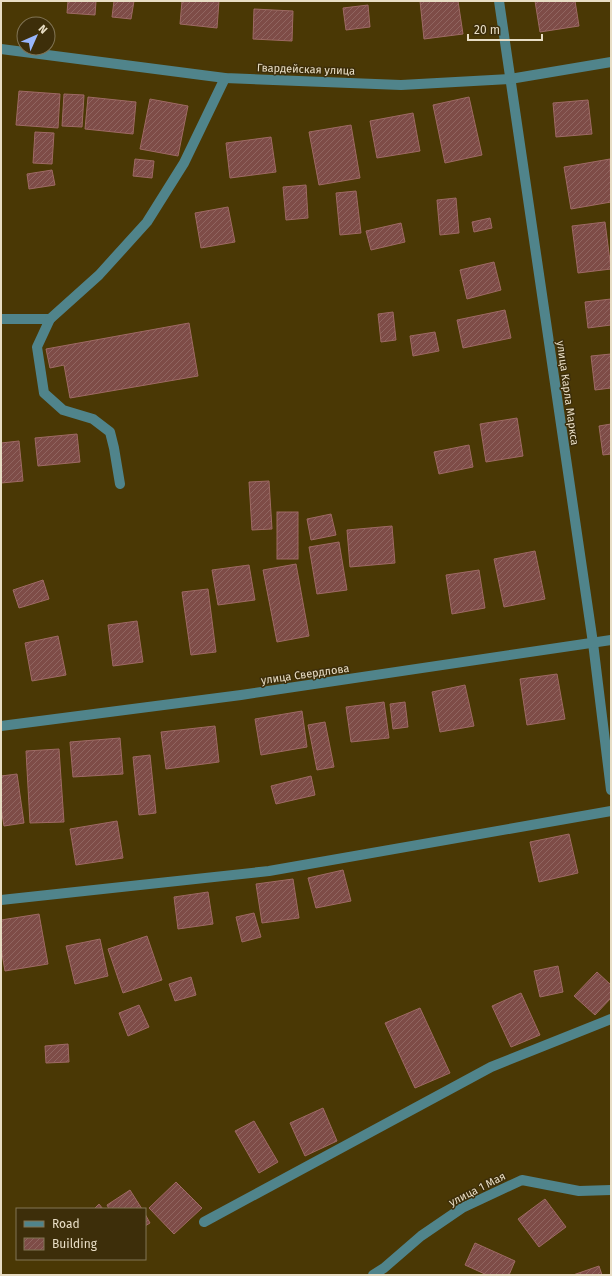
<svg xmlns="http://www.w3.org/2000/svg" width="612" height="1276" font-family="'Fira Sans',sans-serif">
<defs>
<pattern id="building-hatch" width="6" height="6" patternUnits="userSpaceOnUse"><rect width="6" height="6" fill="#7e4c47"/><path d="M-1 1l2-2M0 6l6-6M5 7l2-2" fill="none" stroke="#906560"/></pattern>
</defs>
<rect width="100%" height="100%" fill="#4a3805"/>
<!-- building -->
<g fill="url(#building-hatch)" stroke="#9e6a64">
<path d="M68 1H96L95 15 67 13Z"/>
<path d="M114 1H134L131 19 112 17Z"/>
<path d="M182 1H219L217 28 180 24Z"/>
<path d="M420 1H458L463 34 424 39Z"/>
<path d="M535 1H575L579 26 540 32Z"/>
<path d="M368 5 370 27 346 30 343 8Z"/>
<path d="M254 9 293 11 292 41 253 39Z"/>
<path d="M19 91 60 94 58 128 16 125Z"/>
<path d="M64 94 84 95 82 127 62 126Z"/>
<path d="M88 97 136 102 133 134 85 129Z"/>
<path d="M469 97 482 155 445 163 433 105Z"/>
<path d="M150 99 188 106 178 156 140 149Z"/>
<path d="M588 100 592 134 556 137 553 103Z"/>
<path d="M413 113 420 151 377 158 370 121Z"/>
<path d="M351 125 360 178 319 185 309 132Z"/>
<path d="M35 132 54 133 52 164 33 163Z"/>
<path d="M271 137 276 172 230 178 226 143Z"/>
<path d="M135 159 154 161 152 178 133 176Z"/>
<path d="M610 159 611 202 571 209 564 167Z"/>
<path d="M52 170 55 185 29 189 27 174Z"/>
<path d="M306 185 308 218 286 220 283 187Z"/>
<path d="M356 191 361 233 340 235 336 193Z"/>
<path d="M456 198 459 233 440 235 437 200Z"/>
<path d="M228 207 235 242 201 248 195 213Z"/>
<path d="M490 218 492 228 474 232 472 222Z"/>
<path d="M605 222 611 269 578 273 572 226Z"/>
<path d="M401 223 405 242 371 250 366 231Z"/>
<path d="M494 262 501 290 467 299 460 270Z"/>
<path d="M611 299V325L588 328 585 302Z"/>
<path d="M505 310 511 338 463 348 457 320Z"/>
<path d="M393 312 396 340 381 342 378 314Z"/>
<path d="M189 323 198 376 70 398 64 365 50 368 46 349Z"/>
<path d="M435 332 439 351 413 356 410 336Z"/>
<path d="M611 354V388L595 390 591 356Z"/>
<path d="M517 418 523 456 486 462 480 424Z"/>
<path d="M611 424V454L603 455 599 426Z"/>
<path d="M77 434 80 462 38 466 35 438Z"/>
<path d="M19 441 23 481 1 483V443Z"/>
<path d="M469 445 473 467 439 474 434 452Z"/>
<path d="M269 481 272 529 252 530 249 482Z"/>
<rect x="277" y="512" width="21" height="47"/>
<path d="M331 514 336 535 311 540 307 519Z"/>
<path d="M392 526 395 563 350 567 347 530Z"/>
<path d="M339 542 347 590 317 594 309 547Z"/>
<path d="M535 551 545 599 504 607 494 559Z"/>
<path d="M296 564 309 636 277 642 263 570Z"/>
<path d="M249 565 255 600 218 605 212 570Z"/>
<path d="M479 570 485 608 452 614 446 575Z"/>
<path d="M43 580 49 599 19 608 13 590Z"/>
<path d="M208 589 216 652 191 655 182 592Z"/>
<path d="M137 621 143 662 113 666 108 625Z"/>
<path d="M58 636 66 675 32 681 25 643Z"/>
<path d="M557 674 565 719 527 725 520 679Z"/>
<path d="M465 685 474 726 440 732 432 692Z"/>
<path d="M384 702 389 738 351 742 346 707Z"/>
<path d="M405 702 408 727 393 729 390 704Z"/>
<path d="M302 711 307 747 261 755 255 719Z"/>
<path d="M325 722 334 767 317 770 308 725Z"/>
<path d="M215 726 219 762 166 769 161 732Z"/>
<path d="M120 738 123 774 73 777 70 742Z"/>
<path d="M59 749 64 822 30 823 26 751Z"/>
<path d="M150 755 156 813 139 815 133 757Z"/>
<path d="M17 774 24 823 4 826 1 808V776Z"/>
<path d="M311 776 315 795 276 804 271 786Z"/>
<path d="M117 821 123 858 76 865 70 829Z"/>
<path d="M569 834 578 873 539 882 530 842Z"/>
<path d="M343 870 351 901 316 908 308 878Z"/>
<path d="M293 879 299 918 262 923 256 884Z"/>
<path d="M208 892 213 924 178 929 174 897Z"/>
<path d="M254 913 261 937 242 942 236 917Z"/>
<path d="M39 914 48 964 5 971 1 948V920Z"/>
<path d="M147 936 162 980 123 993 108 949Z"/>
<path d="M100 939 108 976 75 984 66 946Z"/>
<path d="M558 966 563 992 540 997 534 971Z"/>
<path d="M597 972 611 985V998L595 1015 574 996Z"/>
<path d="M191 977 196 995 175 1001 169 984Z"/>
<path d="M521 993 540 1035 511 1047 492 1006Z"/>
<path d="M139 1005 149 1027 128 1036 119 1013Z"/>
<path d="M420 1008 450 1073 415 1088 385 1023Z"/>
<path d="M68 1044 69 1062 46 1063 45 1046Z"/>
<path d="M323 1108 337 1141 305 1156 290 1123Z"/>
<path d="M254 1121 278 1162 259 1173 235 1131Z"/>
<path d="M176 1182 202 1208 174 1234 149 1208Z"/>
<path d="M130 1190 142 1209H109L107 1205Z"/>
<path d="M545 1199 566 1227 539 1247 518 1219Z"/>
<path d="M99 1204 103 1209H94Z"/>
<path d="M145 1214 150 1223 145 1226Z"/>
<path d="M475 1243 515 1261 509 1275H487L465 1265Z"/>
<path d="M599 1266 602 1275H573Z"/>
</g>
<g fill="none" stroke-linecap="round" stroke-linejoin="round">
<!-- minor -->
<g stroke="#50848b" stroke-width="10">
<path d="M499 1 593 643 611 790"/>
<path d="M1 49 225 78 401 85 510 79 611 62"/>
<path d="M1 319H50"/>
<path d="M120 484 114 448 110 432 93 419 63 410 44 393 37 347 50 319 99 275 147 222 184 163 225 78"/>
<path d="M1 726 241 695 611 640"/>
<path d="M1 900 269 871 611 811"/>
<path d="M204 1222 491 1067 611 1019"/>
<path d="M373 1275 384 1268 421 1236 462 1208 522 1180 579 1191 611 1190"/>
</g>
</g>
<g text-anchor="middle" stroke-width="3" stroke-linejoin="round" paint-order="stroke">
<!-- street labels -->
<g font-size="11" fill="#e8ddc5" stroke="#3d2e0a">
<text transform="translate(306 69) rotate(2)" y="4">Гвардейская улица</text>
<text transform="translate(568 393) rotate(82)" y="4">улица Карла Маркса</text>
<text transform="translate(305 674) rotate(-8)" y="4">улица Свердлова</text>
<text transform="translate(477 1189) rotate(-27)" y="4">улица 1 Мая</text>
</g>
</g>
<!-- border -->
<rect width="612" height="1276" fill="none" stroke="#e8ddc5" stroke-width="4"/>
<!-- legend -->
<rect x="16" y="1208" width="130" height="52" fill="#3d2e0a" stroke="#817455"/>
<rect x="24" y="1221" width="20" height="6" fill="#50848b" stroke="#817455"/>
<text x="52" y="1228" font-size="12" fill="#e8ddc5">Road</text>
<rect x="24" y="1238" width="20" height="12" fill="url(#building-hatch)" stroke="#817455"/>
<text x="52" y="1248" font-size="12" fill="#e8ddc5">Building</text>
<!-- north arrow -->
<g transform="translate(36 36) rotate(45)"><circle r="19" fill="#3d2e0a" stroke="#817455"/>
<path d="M0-3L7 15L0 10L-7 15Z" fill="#98b6fd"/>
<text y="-6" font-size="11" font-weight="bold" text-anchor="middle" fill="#e8ddc5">N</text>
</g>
<!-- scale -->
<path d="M468 34v6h74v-6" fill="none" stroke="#e8ddc5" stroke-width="2"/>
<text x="474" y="34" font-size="12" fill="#e8ddc5" stroke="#3d2e0a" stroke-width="3" paint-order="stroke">20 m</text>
</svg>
